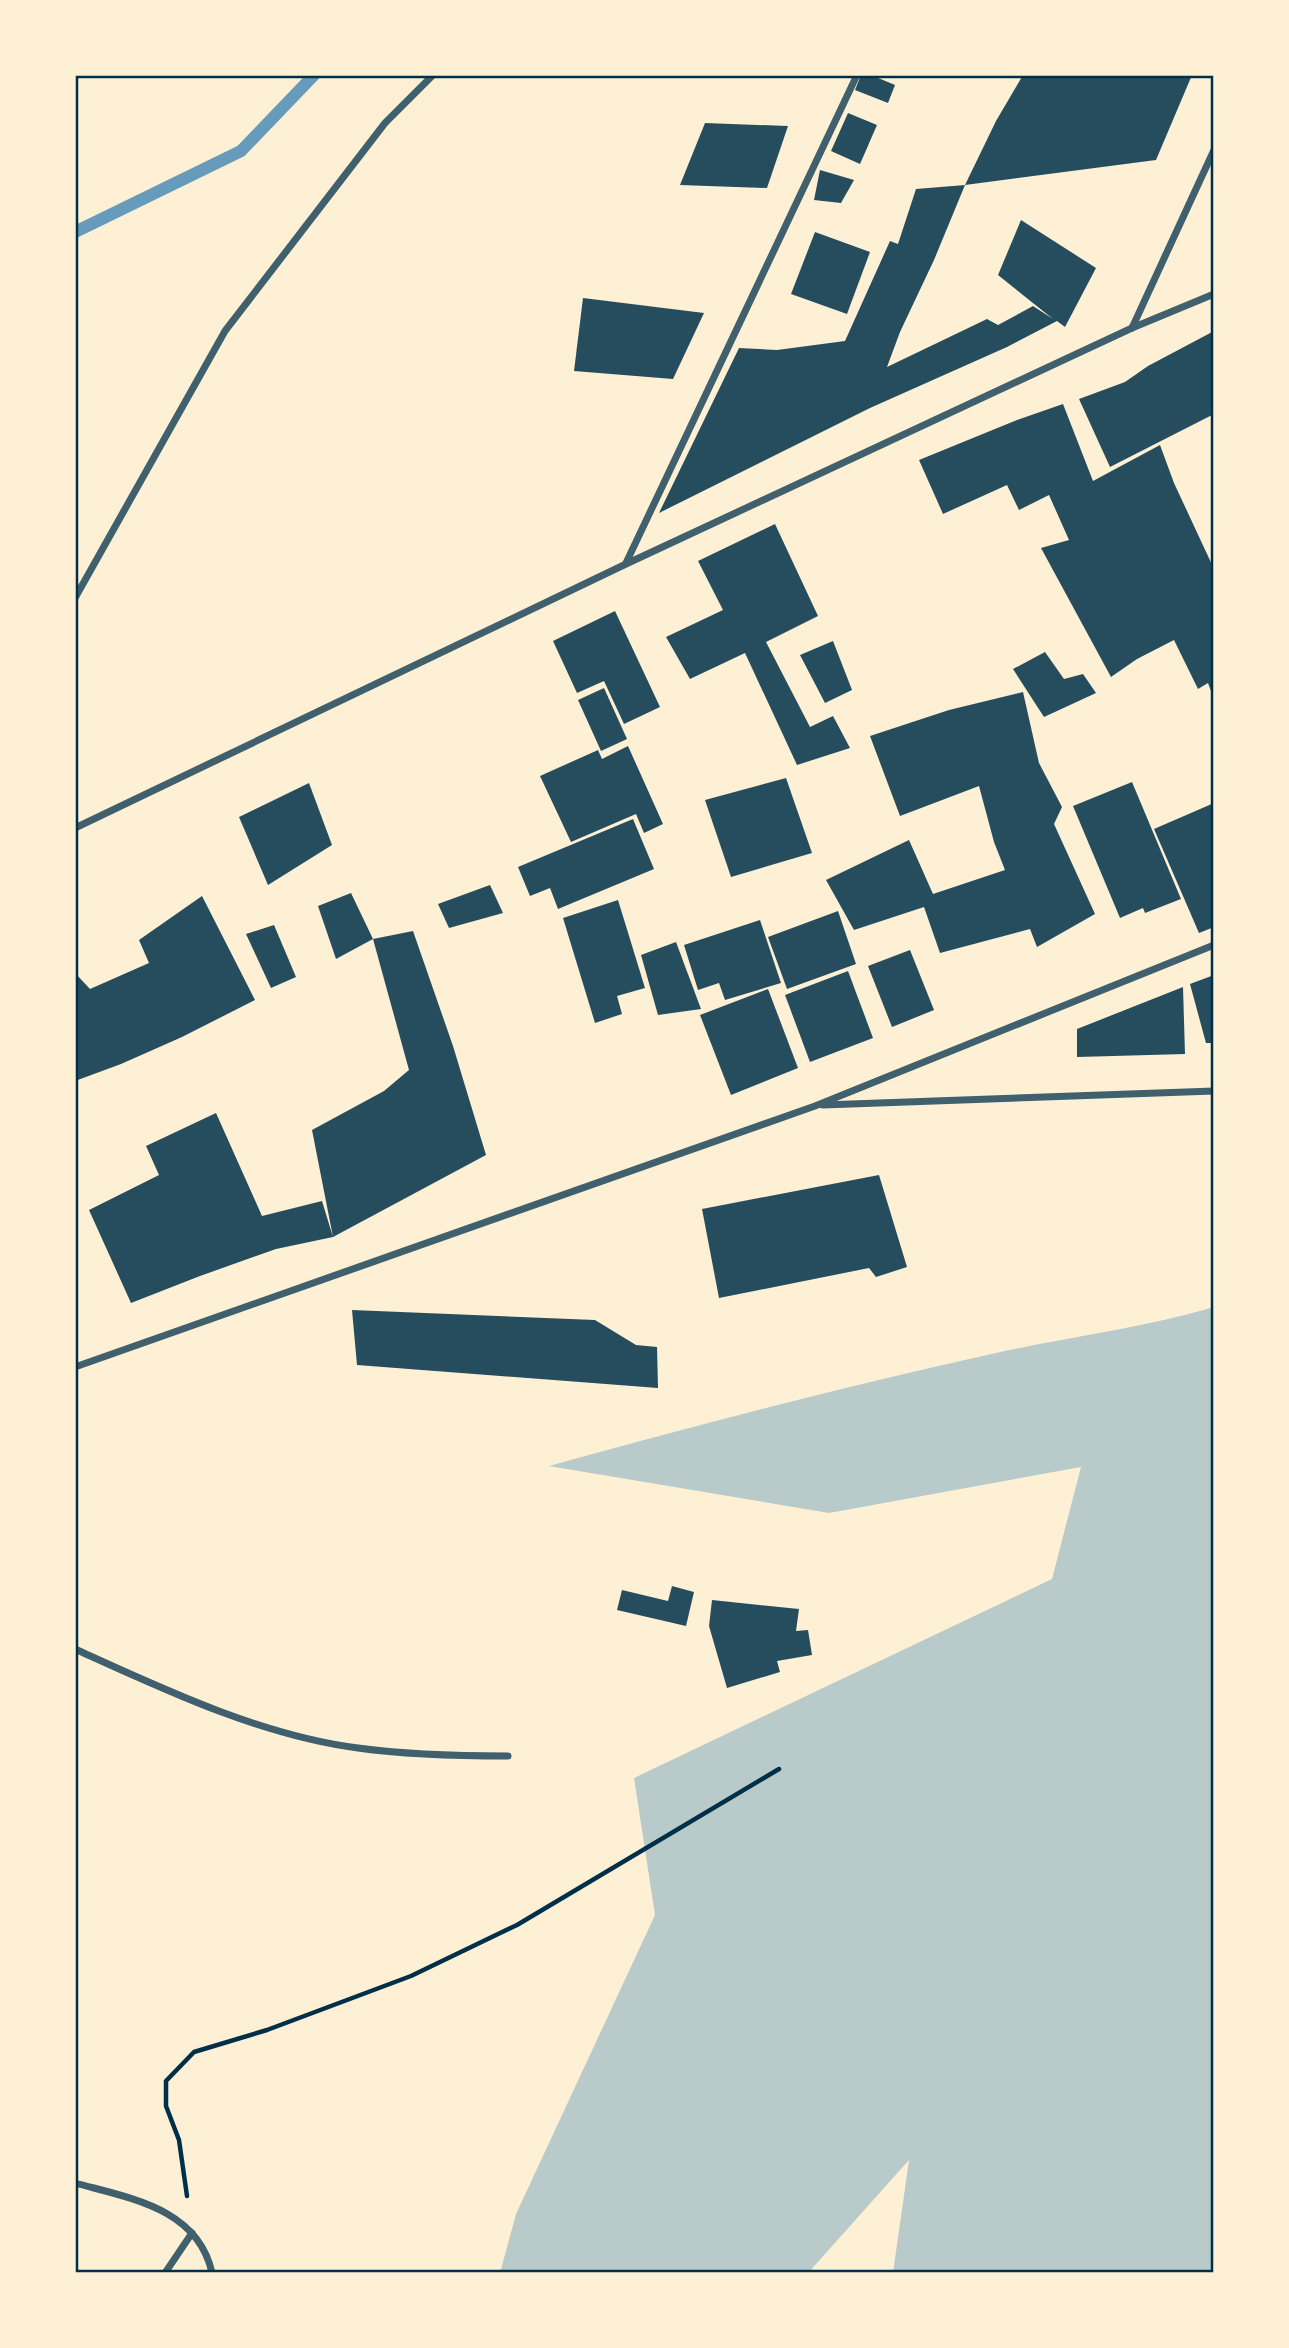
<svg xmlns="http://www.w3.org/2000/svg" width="1289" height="2348" font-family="'IBM Plex Serif',serif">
<rect width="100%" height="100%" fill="#fdf0d5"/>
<!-- green -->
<path fill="#b9caca" d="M1214 1307V2273H893L909 2160 808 2273H500L516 2214 655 1915 634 1778 1052 1579 1081 1467 829 1513 549 1466C697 1425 846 1386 996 1353 1068 1337 1143 1328 1214 1307Z"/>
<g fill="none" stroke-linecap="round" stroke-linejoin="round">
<!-- stream -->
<path stroke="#669bbc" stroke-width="12" d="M75 232 241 151 314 75"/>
</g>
<!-- building -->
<g fill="#264d5e">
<path d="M861 75H871L895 85 888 103 855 90Z"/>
<path d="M1023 75H1192L1156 160 965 185 996 121Z"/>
<path d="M848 113 877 125 860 164 831 151Z"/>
<path d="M705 123 788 126 767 188 680 185Z"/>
<path d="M820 170 854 180 841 203 814 200Z"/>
<path d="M965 185 934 260 900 332 887 367 987 319 998 325 1033 306 1053 319 998 275 1021 220 1096 268 1065 327 1057 321 1007 347 870 408 659 513 739 348 777 350 845 341 890 241 898 244 916 189Z"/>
<path d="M815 232 870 252 847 314 791 294Z"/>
<path d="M583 298 704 313 673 379 574 371Z"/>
<path d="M1214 331V414L1110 467 1079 399 1125 382 1148 366Z"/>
<path d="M1063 404 1093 481 1160 445 1174 483 1214 569V699L1208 683 1198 689 1174 640 1137 659 1111 677 1041 548 1069 540 1049 495 1019 510 1007 485 943 514 919 460 1017 420Z"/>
<path d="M775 524 818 616 766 642 810 727 833 716 850 748 797 765 745 653 690 679 666 637 723 610 698 561Z"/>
<path d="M615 611 660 707 624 724 604 681 577 693 553 641Z"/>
<path d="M833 641 852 690 825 703 800 655Z"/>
<path d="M1045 652 1064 679 1083 674 1096 693 1044 717 1013 669Z"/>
<path d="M604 688 627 739 601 751 578 700Z"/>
<path d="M1023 692 1039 763 1062 807 1054 824 1095 914 1037 947 1030 929 940 953 924 907 854 930 826 880 909 840 933 894 1005 870 994 842 979 786 900 816 870 736 949 710Z"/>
<path d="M628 746 663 824 644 833 636 814 571 842 540 776 598 750 602 759Z"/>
<path d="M786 778 812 853 731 877 705 800Z"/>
<path d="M1132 782 1181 899 1145 913 1143 908 1120 918 1073 806Z"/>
<path d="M309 783 332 845 268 885 239 817Z"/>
<path d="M1214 803V927L1199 933 1154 829Z"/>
<path d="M633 819 654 869 558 909 550 888 530 896 518 867Z"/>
<path d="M490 885 503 913 449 928 438 904Z"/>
<path d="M351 893 373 939 336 959 318 906Z"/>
<path d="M202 896 255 1000 182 1037 121 1064 75 1081V973L90 989 149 963 139 940Z"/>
<path d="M618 900 645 988 617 996 622 1014 595 1023 563 918Z"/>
<path d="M838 911 856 964 787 989 768 937Z"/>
<path d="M760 920 781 983 725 1000 719 983 698 990 684 945Z"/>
<path d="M274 925 296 977 271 988 246 934Z"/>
<path d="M413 931 453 1046 486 1155 333 1237 276 1249 200 1276 131 1303 89 1210 159 1175 146 1146 216 1113 262 1216 322 1201 333 1237 312 1130 384 1091 409 1070 373 939Z"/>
<path d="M676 942 701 1009 658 1015 641 955Z"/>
<path d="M910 950 934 1010 892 1027 868 966Z"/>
<path d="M848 971 873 1038 810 1062 785 995Z"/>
<path d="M1214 975V1043H1206L1190 984Z"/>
<path d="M1183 987 1185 1054 1077 1057V1029Z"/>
<path d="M768 989 798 1068 731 1095 700 1015Z"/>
<path d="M879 1175 907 1267 876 1277 869 1268 719 1298 702 1209Z"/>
<path d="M352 1310 595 1320 636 1345 657 1347 658 1388 357 1365Z"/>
<path d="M672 1586 694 1592 686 1626 617 1610 622 1590 668 1601Z"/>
<path d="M712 1600 799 1609 796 1631 808 1630 812 1655 777 1661 780 1672 727 1688 709 1626Z"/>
</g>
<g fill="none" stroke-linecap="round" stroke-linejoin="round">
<!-- path -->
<path stroke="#003049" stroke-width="4.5" d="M187 2196 179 2140 166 2106V2081L194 2052 267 2030 411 1976 517 1925 779 1769"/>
<!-- minor -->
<g stroke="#3f606c" stroke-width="7">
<path d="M1132 328 1214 150"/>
<path d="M626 563 857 75"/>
<path d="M75 598 225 331 385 123 433 75"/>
<path d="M75 828 626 564 1132 328 1214 294"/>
<path d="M823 1105 1214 1091"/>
<path d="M75 1367 815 1106 1214 945"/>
<path d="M75 1649C163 1689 262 1736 358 1748 408 1755 458 1756 508 1756"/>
<path d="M75 2183C129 2198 198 2208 212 2273"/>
<path d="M165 2273 192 2233"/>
</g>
</g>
<!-- border -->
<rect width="1289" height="2348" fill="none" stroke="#fdf0d5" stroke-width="154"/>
<rect x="77" y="77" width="1135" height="2194" fill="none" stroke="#003049" stroke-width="2.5"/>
</svg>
